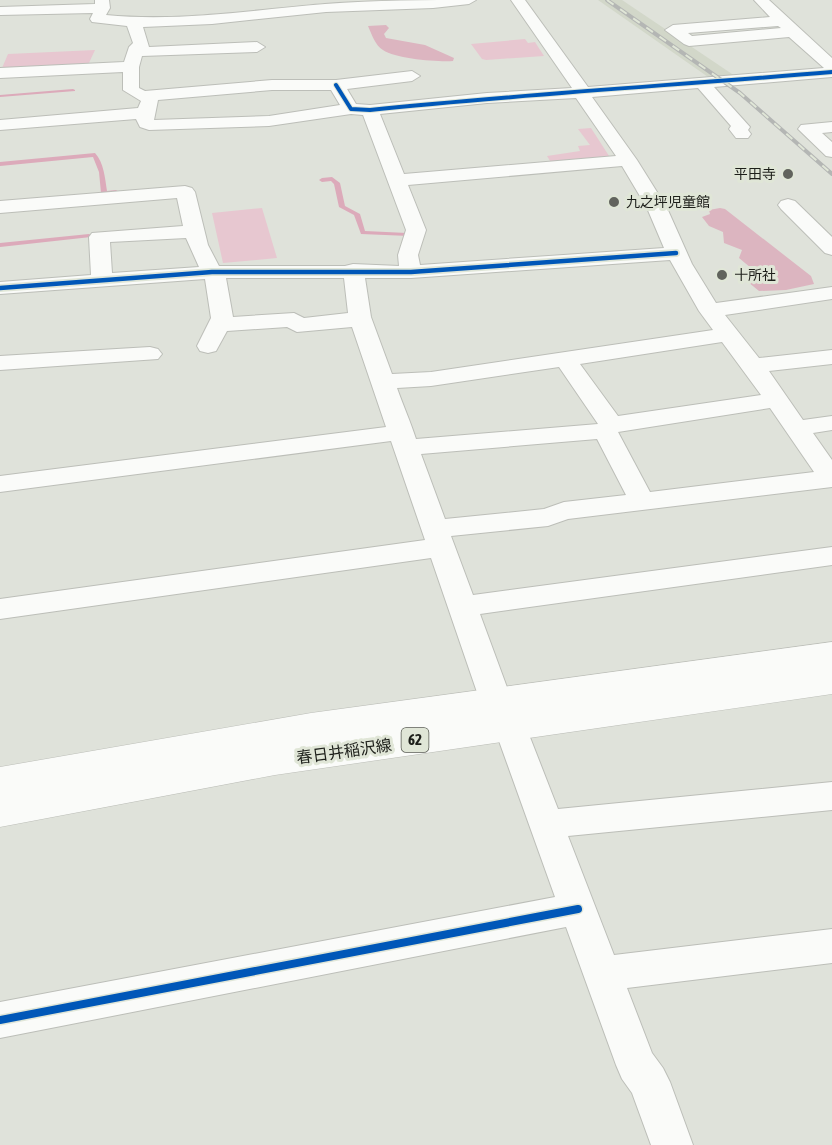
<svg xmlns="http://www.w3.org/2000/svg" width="832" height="1145" font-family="'Asap Condensed','Noto Sans JP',sans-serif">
<rect width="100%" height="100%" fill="#dfe2da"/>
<!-- built -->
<path fill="#d2d7c9" d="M598 0H622L735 76 711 79Z"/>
<!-- green -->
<g fill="#e7c7d0">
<path d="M525 39 528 43 535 42 544 56 486 60 482 59 471 44Z"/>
<path d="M95 50 88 65 2 68 8 54Z"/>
<path d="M591 128 611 159 552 164 547 156 580 151 578 146 590 145 578 129Z"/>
<path d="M262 208 277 258 223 263 212 213Z"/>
</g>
<!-- forest -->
<g fill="#dcb5c0">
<path d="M386 25 389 28 384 34 386 38 425 45 454 58 453 61C437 62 396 59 383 50 375 45 372 35 368 26Z"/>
<path d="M720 208 725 209 811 276 814 284 786 290 759 291 748 282V277L751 273V268L739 258 742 250 724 243 723 232 709 226 702 217 710 214 709 210Z"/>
</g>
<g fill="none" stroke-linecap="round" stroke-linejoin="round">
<!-- stream -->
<g fill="#dcaaba" fill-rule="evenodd">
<path d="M73 89 75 90V91L0 97V95Z"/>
<path d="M95 153C104 163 105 178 107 191L116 190 119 192 118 193 104 195 101 193 99 172 93 157 0 166V162Z"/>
<path d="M332 177 340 183 345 206 360 214 365 231 407 233 410 235 409 236 361 234 354 215 339 207 334 184 331 181 322 182 319 180 322 178Z"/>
<path d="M89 234 91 235V237L0 247V243Z"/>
</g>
<defs>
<g id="minor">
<path d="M95 0H109L110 8 106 15C180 22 252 10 325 4 375 0 426 0 476 0L469 4 433 8 326 12 212 24 143 27 149 47 257 42 265 47 257 52 142 56 139 67V88L145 91 272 80H336L412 71 420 76 412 81 347 89 356 104 370 105 487 93 572 88 511 0H525L588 87 824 68 789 37 689 46 684 44 665 30 673 25 770 17 754 0H769L832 58V77L714 87 750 127 748 130 751 134 748 138H736L729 129 731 126 698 88 592 97 637 160 667 208 692 264 716 303 832 287V299L725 315 759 358 832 350V364L769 371 803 420 832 416V430L813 433 832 460V487L568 519 548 526 451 536 473 595 832 547V565L480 614 512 701 507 709 496 713 485 709 480 701 431 558 0 619V599L425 540 391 441 0 492V476L386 427 352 327 297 332 287 327 227 331 216 351 208 353 200 351 197 346 211 318 205 279 0 294V282L91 275 89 237 92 233 183 226 177 198 0 213V201L185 186 192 188 195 192 208 245 219 266H345L353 264 399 266 398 255 406 230 363 115 351 114 269 126 149 130 140 127 136 119 0 130V120L138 108 141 101 123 90V72L0 78V68L124 62 129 47 133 43 127 26 92 22 90 19 93 13 0 15V7L95 4ZM778 26 781 28 692 36 688 33ZM272 90H331L340 105 269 116 154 120 158 100ZM576 98 616 156 404 174 380 114 487 103ZM622 166 647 208 664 248 420 265 418 255 426 230 408 185ZM186 238 199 267 112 273 110 242ZM670 260 699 311 713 330 431 372 392 374 371 317 365 278H411ZM226 278H344L348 313 304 318 294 313 233 317ZM722 342 761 395 618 416 580 364ZM559 367 598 424 416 439C411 423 403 405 397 388L431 386ZM770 408 814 472 650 492 618 432ZM597 439 626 495 564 502 544 509 445 519 421 454Z"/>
<path d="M832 122V132L822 133 832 142V157L826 156 798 129 801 125Z"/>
<path d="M788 199 795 201 832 237V255L825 253 781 209 778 205 781 201Z"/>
<path d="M150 347 158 349 162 354 158 359 0 370V356Z"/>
<path d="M510 715 521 718 526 727 558 809 832 782V810L568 836 614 955 832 929V963L627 988 652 1053 663 1068 670 1082 693 1145H651L632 1093 622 1079 616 1065 566 927 0 1038V1002L555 897 494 727 499 718Z"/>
</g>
<path id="major" d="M832 642V668L466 719 832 668V694L275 775 0 827V767L311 713Z"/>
</defs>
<!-- minor casing -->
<use href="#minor" stroke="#bcbeb8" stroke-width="2"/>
<!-- major casing -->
<use href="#major" stroke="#bcbeb8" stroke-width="1"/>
<!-- minor -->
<use href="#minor" fill="#fafbf9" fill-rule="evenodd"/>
<!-- major -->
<use href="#major" fill="#fafbf9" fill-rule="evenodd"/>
<defs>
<path id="rail" d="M607 0 740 93 832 174"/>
</defs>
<!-- rail casing -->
<use href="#rail" stroke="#b4b6b4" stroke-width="4"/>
<!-- rail -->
<use href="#rail" stroke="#e0e6d7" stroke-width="2" stroke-dasharray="8" stroke-linecap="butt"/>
<defs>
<path id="cycleway-far2" d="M336 85 351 109 370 110C524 94 678 85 832 72"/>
<path id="cycleway-far1" d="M0 288 212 272H411L676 253"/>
<path id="cycleway" d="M0 1020 578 909"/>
</defs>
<!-- cycleway-far2 casing -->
<use href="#cycleway-far2" stroke="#e0e6d7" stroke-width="6"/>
<!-- cycleway-far1 casing -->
<use href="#cycleway-far1" stroke="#e0e6d7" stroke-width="8"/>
<!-- cycleway casing -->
<use href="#cycleway" stroke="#e0e6d7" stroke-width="11"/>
<!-- cycleway-far2 -->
<use href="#cycleway-far2" stroke="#0057b8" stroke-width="4"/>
<!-- cycleway-far1 -->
<use href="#cycleway-far1" stroke="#0057b8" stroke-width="4.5"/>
<!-- cycleway -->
<use href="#cycleway" stroke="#0057b8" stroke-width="8"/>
</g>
<!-- markers -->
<g fill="#61635d" stroke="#e0e6d7" stroke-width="2">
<circle cx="788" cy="174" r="6"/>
<circle cx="614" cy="202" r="6"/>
<circle cx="722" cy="275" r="6"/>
</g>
<g text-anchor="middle" stroke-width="6" stroke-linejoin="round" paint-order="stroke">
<!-- far-poi labels -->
<g font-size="14" fill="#1d1f1a" stroke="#e0e6d7" text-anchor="start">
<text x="776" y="179" text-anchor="end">平田寺</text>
<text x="626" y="207">九之坪児童館</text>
<text x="734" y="280">十所社</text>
</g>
<!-- shield labels -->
<rect fill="#e0e6d7" stroke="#585b53" stroke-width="1.5" x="401.5" y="728" width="27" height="24" rx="4.5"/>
<g font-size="15" font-weight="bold" fill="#1d1f1a">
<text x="415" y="745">62</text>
</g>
<!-- street labels -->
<g font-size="16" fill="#1d1f1a" stroke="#e0e6d7">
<text transform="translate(344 751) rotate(-8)" y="6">春日井稲沢線</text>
</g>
</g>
</svg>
